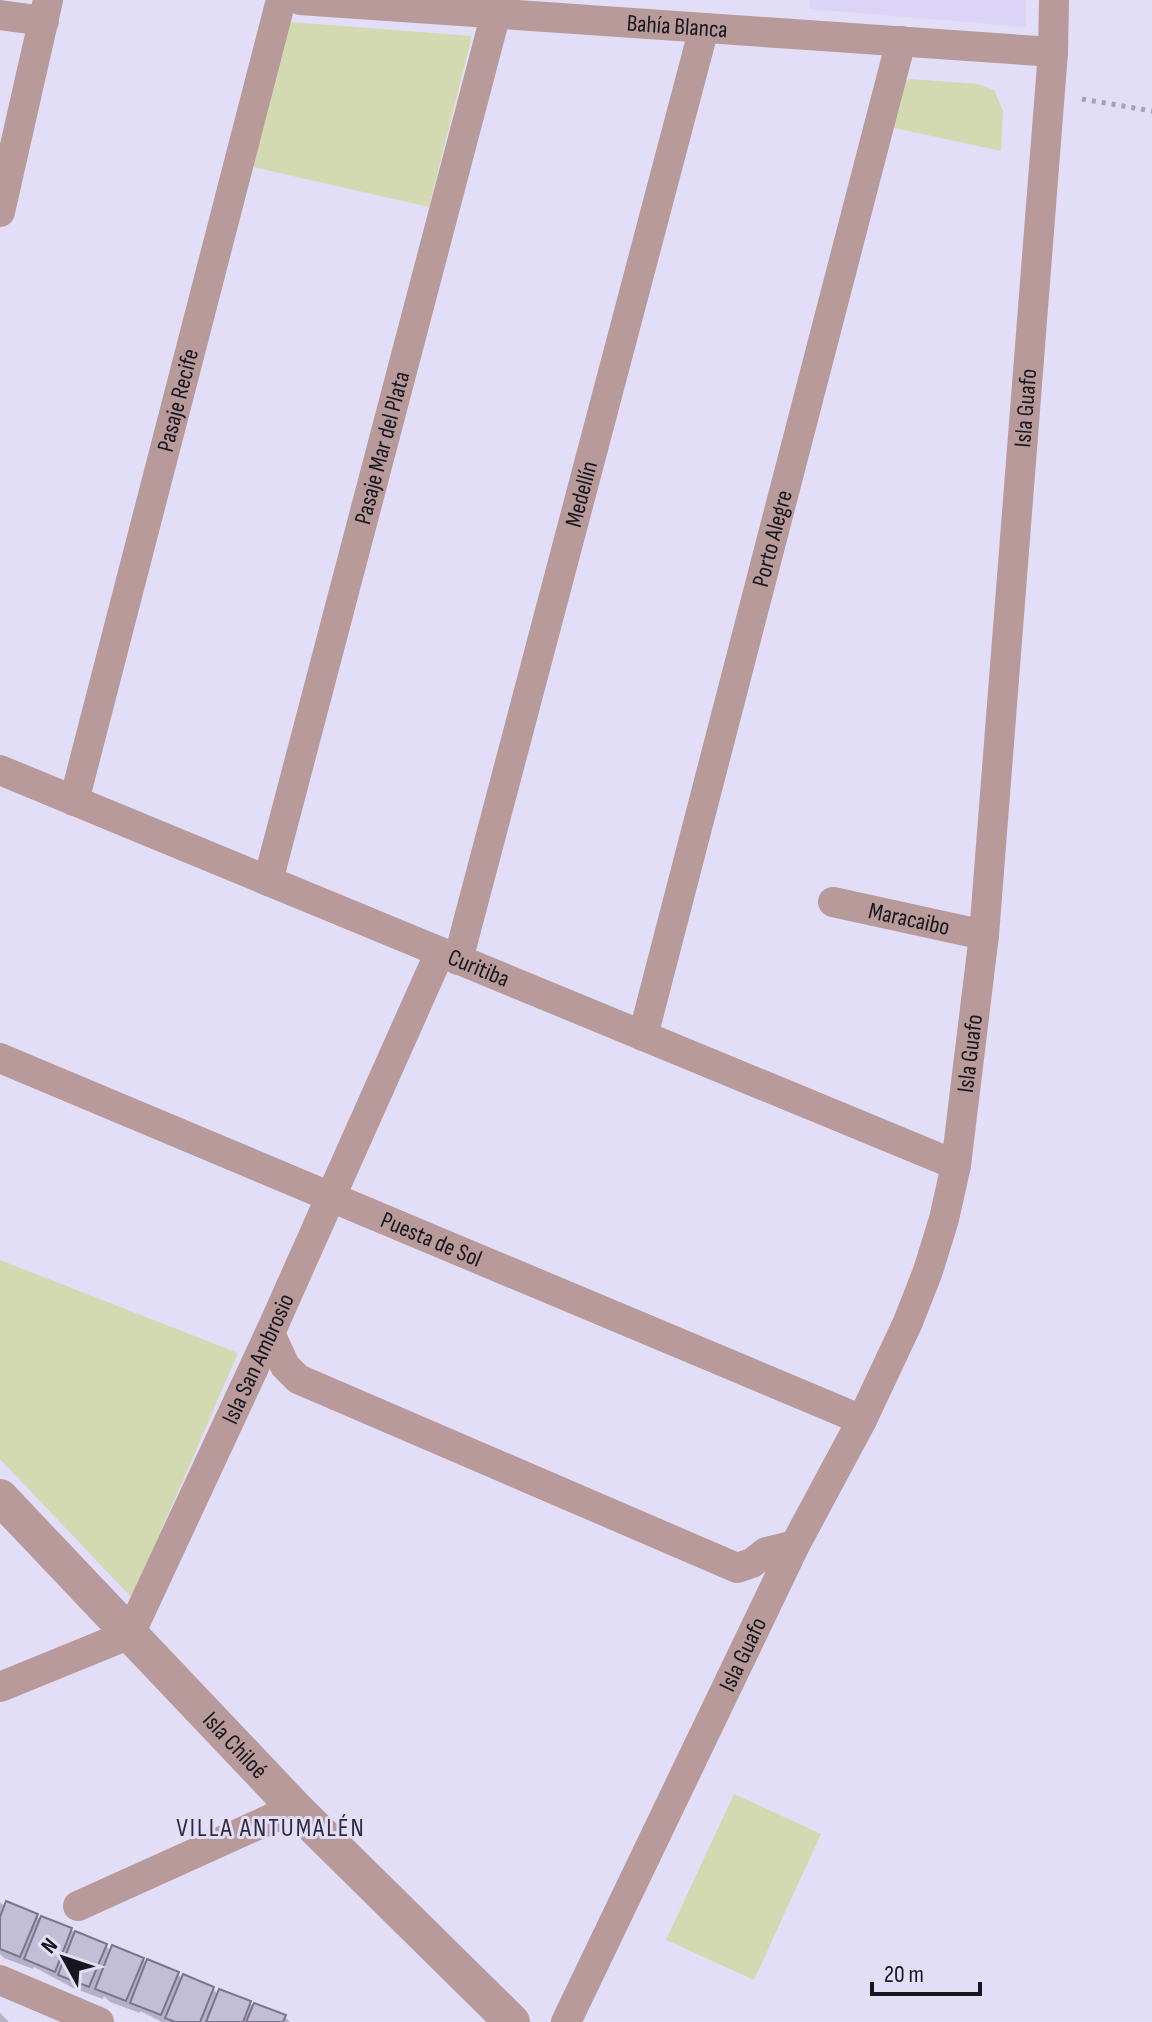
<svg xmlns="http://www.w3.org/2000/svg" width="1152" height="2022" font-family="'Sofia Sans Condensed',sans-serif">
<rect width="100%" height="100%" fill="#e3def8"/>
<!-- built -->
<path fill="#dbd4f6" d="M810 0H1026V27L809 9Z"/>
<!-- green -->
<g fill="#d3dab1">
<path d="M291 22 472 36 429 207 249 166Z"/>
<path d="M910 79 978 84 994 90 1003 111 1001 151 885 126 898 86Z"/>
<path d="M0 1260 238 1353 132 1598 0 1459Z"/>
<path d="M734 1794 821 1834 754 1980 666 1940Z"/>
</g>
<!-- shadow -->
<g fill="#0003">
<path d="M0 1902 6 1908 36 1916 41 1920 71 1930 106 1946 112 1952 143 1960 147 1964 177 1974 183 1979 213 1989 219 1995 250 2003 254 2008 285 2017 290 2022H162L140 2011V2013L110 2002 104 1996 103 1999 73 1988 34 1967 33 1969 4 1958 0 1954Z"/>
<path d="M0 2013 9 2022H0Z"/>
</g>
<!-- building -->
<g fill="#c3bed8" stroke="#7a758c" stroke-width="2">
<path d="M6 1901 38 1914 20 1957 0 1949V1917Z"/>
<path d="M41 1916 72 1928 55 1972 24 1959Z"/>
<path d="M75 1931 107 1944 89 1987 58 1975Z"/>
<path d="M112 1945 144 1958 126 2001 95 1989Z"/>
<path d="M147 1959 179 1972 161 2015 130 2003Z"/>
<path d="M183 1974 214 1987 200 2022H175L165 2018Z"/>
<path d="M219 1989 251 2001 243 2022H206Z"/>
<path d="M254 2003 286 2015 283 2022H246Z"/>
</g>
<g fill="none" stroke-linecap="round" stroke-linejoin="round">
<!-- path -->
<path stroke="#a5a1b6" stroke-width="5" stroke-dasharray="4 6" stroke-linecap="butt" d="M1082 99 1152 111"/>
<!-- minor -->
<g stroke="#b79a99" stroke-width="30">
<path id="s1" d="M300 0 1053 52"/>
<path d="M0 15 44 21"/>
<path d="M0 212 48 0"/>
<path id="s2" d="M0 770 956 1165"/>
<path id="s3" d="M74 801 281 0"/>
<path id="s4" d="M268 881 496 13"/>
<path id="s5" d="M833 902 984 935"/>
<path id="s6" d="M458 960 704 28"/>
<path id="s7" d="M643 1036 901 41"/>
<path id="s8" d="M0 1058 862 1420"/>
<path d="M270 1333 285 1366 298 1379 737 1568 752 1563 766 1552 795 1545"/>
<path id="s9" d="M0 1687 130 1634 270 1333 440 952"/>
<path d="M78 1906 295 1808"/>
<path d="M0 1980 99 2022"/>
<path id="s10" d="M566 2022 795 1545 862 1420 908 1322 928 1271 944 1219 956 1165 984 935 1053 52 1054 0"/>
</g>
<!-- tertiary -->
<path stroke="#b79a99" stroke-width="36" id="s11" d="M0 1497 295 1808 512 2022"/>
</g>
<g text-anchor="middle" stroke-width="6" stroke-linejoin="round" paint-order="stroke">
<!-- street labels -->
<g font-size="24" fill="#17151e" stroke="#e3def8">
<text dy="8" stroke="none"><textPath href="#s1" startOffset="378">Bahía Blanca</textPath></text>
<text dy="8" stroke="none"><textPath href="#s3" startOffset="414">Pasaje Recife</textPath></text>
<text dy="8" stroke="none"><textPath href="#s10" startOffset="1704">Isla Guafo</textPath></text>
<text dy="8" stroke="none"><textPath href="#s4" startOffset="448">Pasaje Mar del Plata</textPath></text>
<text dy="8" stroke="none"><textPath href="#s6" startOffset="482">Medellín</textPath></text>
<text dy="8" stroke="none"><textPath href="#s7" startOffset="514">Porto Alegre</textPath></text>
<text dy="8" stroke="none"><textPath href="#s5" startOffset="78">Maracaibo</textPath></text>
<text dy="8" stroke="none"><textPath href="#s2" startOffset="518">Curitiba</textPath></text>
<text dy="8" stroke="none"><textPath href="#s10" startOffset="1056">Isla Guafo</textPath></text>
<text dy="8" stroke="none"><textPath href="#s8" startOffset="468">Puesta de Sol</textPath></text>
<text dy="8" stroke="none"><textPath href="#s9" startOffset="444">Isla San Ambrosio</textPath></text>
<text dy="8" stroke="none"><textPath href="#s10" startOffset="408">Isla Guafo</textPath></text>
<text dy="8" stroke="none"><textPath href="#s11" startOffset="342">Isla Chiloé</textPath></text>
</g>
<!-- neighbourhood labels -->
<g font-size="26" letter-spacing="2" fill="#2f2b3e" stroke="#e3def8">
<text x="271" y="1836">VILLA ANTUMALÉN</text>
</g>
</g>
<!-- north arrow -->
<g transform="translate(64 1958) rotate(310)" stroke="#e3def8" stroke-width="6" paint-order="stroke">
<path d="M0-6L14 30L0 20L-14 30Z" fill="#17151e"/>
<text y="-12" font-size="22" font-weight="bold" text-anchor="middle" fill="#17151e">N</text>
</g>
<!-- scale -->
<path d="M872 1982v12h108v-12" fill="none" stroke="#17151e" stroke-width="4"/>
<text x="884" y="1982" font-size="24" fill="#17151e" stroke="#e3def8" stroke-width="6" paint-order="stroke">20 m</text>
</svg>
